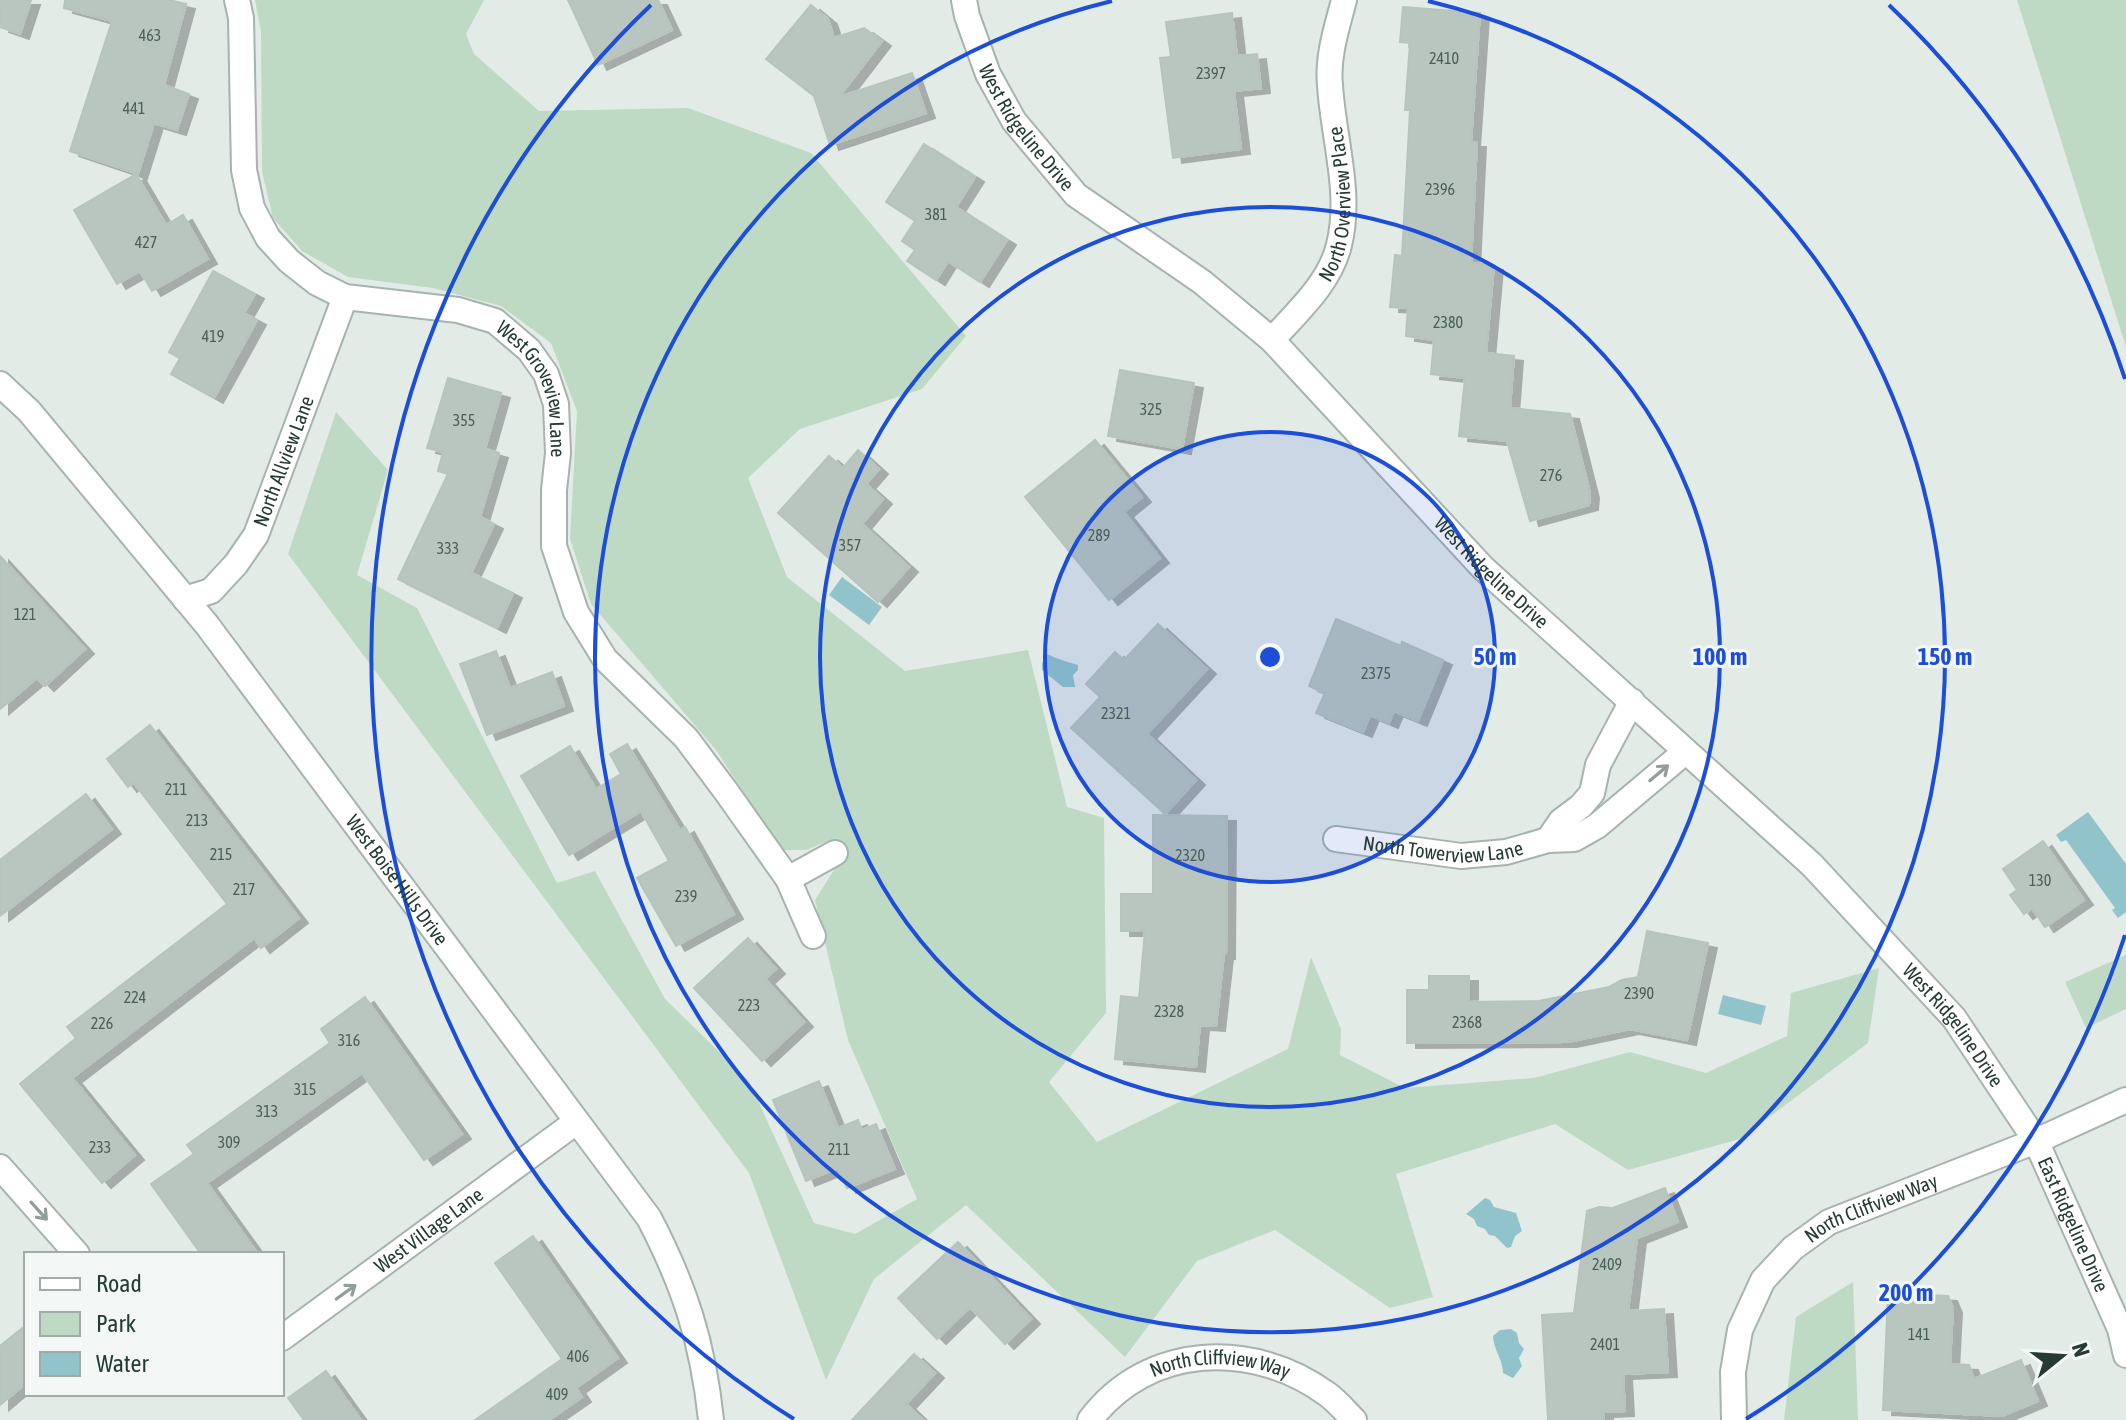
<svg xmlns="http://www.w3.org/2000/svg" width="2126" height="1420" font-family="'Asap Condensed',sans-serif">
<defs>
<filter id="shadow"><feDropShadow dx="9" dy="5" stdDeviation="0" flood-color="#0004"/></filter>
</defs>
<rect width="100%" height="100%" fill="#e3ebe7"/>
<!-- green -->
<g fill="#bedac5">
<path d="M255 0H484L466 34 474 54 539 111 688 108 811 153 966 336 922 389 800 429 748 478 787 577 905 671 1028 650 1067 807 1104 818 1106 1013 1049 1082 1097 1142 1288 1049 1311 957 1341 1029 1340 1055 1405 1088 1534 1078 1630 1052 1706 1073 1787 1036 1791 993 1879 968 1868 1043 1740 1139 1628 1170 1555 1124 1396 1174 1433 1297 1390 1308 1275 1230 1197 1261 1125 1357 966 1205 874 1279 826 1380 749 1173 288 554 336 412 388 470 357 575 417 608 557 883 595 871 665 999 749 1081 814 1223 855 1234 917 1199 848 1040 815 900 841 859 828 841 806 850H781L716 750 591 604 570 539 577 411 551 343 501 306 433 288 348 277 302 251 273 218 262 172 261 32Z"/>
<path d="M2017 0H2126V347Z"/>
<path d="M2126 955V1009L2086 1028 2065 982Z"/>
<path d="M1853 1282 1858 1420H1784L1796 1317Z"/>
</g>
<!-- water -->
<g fill="#91c4ca">
<path d="M842 577 882 607 869 625 829 595Z"/>
<path d="M1047 654C1058 659 1067 662 1078 665V670L1073 675 1075 687H1063L1042 670V663Z"/>
<path d="M2088 812 2126 864V912L2118 918 2112 910 2115 908 2066 840 2061 842 2056 835Z"/>
<path d="M1723 995 1766 1006 1761 1025 1718 1014Z"/>
<path d="M1485 1198 1490 1200 1494 1207 1516 1213 1522 1231 1515 1236 1511 1247 1507 1248 1495 1236 1489 1235 1485 1229 1477 1226 1474 1219 1466 1214Z"/>
<path d="M1511 1329 1517 1333 1519 1343 1524 1349 1519 1358 1522 1366 1513 1378 1503 1373C1503 1359 1493 1349 1493 1336L1500 1330Z"/>
</g>
<!-- building -->
<g fill="#b9c6c0" stroke="#b6c4be" stroke-width="2" filter="url(#shadow)">
<path d="M0 0H31L20 34 0 27Z"/>
<path d="M65 0H169L186 4 164 85 189 94 177 130 154 123 138 174 70 151 112 21 64 8Z"/>
<path d="M568 0H658L672 30 598 65Z"/>
<path d="M811 5 828 19 834 38 864 28 882 41 839 97 912 73 926 113 830 145 814 96 766 59Z"/>
<path d="M1403 7 1480 13 1471 142H1477L1471 263 1494 265 1486 353 1514 356 1510 408 1570 414 1590 493 1589 505 1530 521 1507 441 1459 436 1465 378 1431 374 1434 340 1406 336 1408 308 1390 307 1395 255 1402 256 1410 110H1405L1410 43 1400 42Z"/>
<path d="M1232 13 1237 56 1257 54 1261 88 1234 91 1241 149 1173 158 1160 58 1171 57 1166 22Z"/>
<path d="M924 144 975 177 956 207 1007 240 980 282 948 261 936 280 907 261 915 250 902 241 915 221 886 202Z"/>
<path d="M136 174 166 225 183 215 208 259 152 291 140 271 117 284 74 210Z"/>
<path d="M213 271 255 294 244 313 257 320 214 398 171 374 180 358 169 352Z"/>
<path d="M1120 370 1194 383 1182 449 1108 436Z"/>
<path d="M448 378 501 393 485 449 499 453 480 517 494 524 471 573 513 593 497 628 398 579 448 474 438 471 443 452 427 448Z"/>
<path d="M1095 440 1142 497 1124 512 1160 558 1109 600 1025 497Z"/>
<path d="M858 450 879 469 866 484 883 499 862 524 909 567 878 602 778 513 829 456 843 468Z"/>
<path d="M0 556 85 649 45 686 37 678 0 709Z"/>
<path d="M1336 619 1401 646 1402 642 1443 660 1418 721 1394 711 1389 723 1370 715 1363 732 1316 713 1325 693 1309 686Z"/>
<path d="M1158 624 1207 669 1147 734 1196 780 1165 814 1071 728 1100 697 1086 684 1115 652 1124 660Z"/>
<path d="M496 651 510 688 552 672 564 706 487 735 460 664Z"/>
<path d="M150 725 299 918 261 948 254 938 72 1078 135 1155 102 1183 20 1084 76 1038 67 1027 227 904 133 782 128 787 107 759Z"/>
<path d="M627 744 680 830 685 827 734 914 676 946 637 878 669 861 641 811 569 855 521 776 570 746 596 789 621 774 610 754Z"/>
<path d="M86 794 112 829 0 916V860Z"/>
<path d="M1153 815 1227 816 1226 954H1224L1216 1026 1200 1025 1196 1067 1115 1059 1121 996 1139 998 1145 931H1121V894H1153Z"/>
<path d="M2043 841 2084 900 2045 927 2032 908 2024 914 2010 895 2017 890 2003 869Z"/>
<path d="M1647 931 1708 943 1687 1040 1630 1029 1568 1042 1407 1043V990H1429V976H1469V1002L1539 1001 1609 987 1622 980 1638 977Z"/>
<path d="M748 938 776 969 765 979 804 1022 762 1061 694 988Z"/>
<path d="M365 997 462 1134 424 1160 362 1073 207 1183 258 1254H201L151 1184 194 1154 187 1145 330 1043 321 1029Z"/>
<path d="M819 1081 838 1128 858 1120 862 1130 876 1124 895 1169 847 1188 838 1168 806 1181 773 1100Z"/>
<path d="M1665 1188 1678 1222 1637 1238 1628 1311 1664 1309 1668 1372 1623 1374 1625 1411 1604 1412V1420H1548L1542 1315 1574 1313 1587 1211 1599 1207 1613 1208Z"/>
<path d="M533 1236 618 1358 576 1388 582 1397 549 1420H475L562 1359 495 1263Z"/>
<path d="M958 1242 1031 1319 1005 1344 970 1307 937 1339 898 1298Z"/>
<path d="M1888 1293 1948 1296 1953 1308 1950 1364 1969 1365 1974 1379 2021 1360 2038 1401 2002 1416 1883 1410Z"/>
<path d="M26 1325V1383L0 1405V1346Z"/>
<path d="M914 1354 935 1373 906 1404 923 1420H852Z"/>
<path d="M326 1371 361 1420H304L288 1398Z"/>
</g>
<g fill="none" stroke-linecap="round" stroke-linejoin="round">
<defs>
<g id="minor">
<path id="s1" d="M237 0 241 18 244 170 252 208 268 238 289 261 317 283 345 297 458 310 495 321 529 350 546 374 556 404 558 453 554 490V546L576 612 605 659 686 738 725 790 788 879 813 936"/>
<path id="s2" d="M964 0 967 16 988 74 1014 121 1076 195 1202 282 1272 340 1483 568 1812 865 1954 1018 2036 1141 2120 1329 2126 1355"/>
<path id="s3" d="M1272 340C1297 312 1330 283 1339 245 1352 193 1333 137 1330 85 1327 57 1337 27 1344 0"/>
<path id="s4" d="M0 384 29 411 207 625 649 1218C685 1287 703 1343 711 1420"/>
<path id="s5" d="M185 599 211 591 236 564 256 535 345 297"/>
<path id="s6" d="M1336 839 1461 856 1506 852 1548 840 1574 839 1597 826 1685 752"/>
<path d="M1548 840 1561 821 1581 806 1592 793 1598 765 1632 701"/>
<path d="M788 879 835 853"/>
<path d="M0 1167 77 1254"/>
<path id="s7" d="M282 1338 576 1122"/>
<path id="s8" d="M1090 1420C1148 1343 1253 1340 1327 1394 1337 1401 1345 1411 1354 1420"/>
<path id="s9" d="M1734 1420 1733 1372 1740 1330 1763 1280 1793 1248 1829 1222 2036 1141 2126 1100"/>
</g>
</defs>
<!-- minor casing -->
<use href="#minor" stroke="#a6b3ae" stroke-width="28"/>
<!-- minor -->
<use href="#minor" stroke="#fff" stroke-width="24"/>
</g>
<!-- one-way arrows -->
<defs><path id="oneway-shaft" d="M-6 0H5M1.5-3L5.5 0L1.5 3" fill="none" stroke-width="1.6" stroke-linecap="round" stroke-linejoin="round" transform="scale(2)"/></defs>
<g stroke="#929d9a">
<use href="#oneway-shaft" transform="translate(1659 773) rotate(-40)"/>
<use href="#oneway-shaft" transform="translate(39 1211) rotate(48)"/>
<use href="#oneway-shaft" transform="translate(346 1292) rotate(-36)"/>
</g>
<!-- distance rings -->
<circle cx="1270" cy="657" r="225" fill="#1d4ed8" fill-opacity=".12"/>
<g fill="none" stroke="#1d4ed8" stroke-width="4">
<circle cx="1270" cy="657" r="225"/>
<circle cx="1270" cy="657" r="450"/>
<path d="M1428 1A675 675 0 1 1 1112 1"/>
<path d="M2125 935A899 899 0 0 1 1746 1419M794 1419A899 899 0 0 1 651 5M1889 5A899 899 0 0 1 2125 379"/>
</g>
<g text-anchor="middle" stroke-width="6" stroke-linejoin="round" paint-order="stroke">
<!-- number labels -->
<g font-size="16" fill="#4a5e57">
<text x="150" y="41">463</text>
<text x="1444" y="64">2410</text>
<text x="1211" y="79">2397</text>
<text x="134" y="114">441</text>
<text x="1440" y="195">2396</text>
<text x="936" y="220">381</text>
<text x="146" y="248">427</text>
<text x="1448" y="328">2380</text>
<text x="213" y="342">419</text>
<text x="1151" y="415">325</text>
<text x="464" y="426">355</text>
<text x="1551" y="481">276</text>
<text x="1099" y="541">289</text>
<text x="850" y="551">357</text>
<text x="448" y="554">333</text>
<text x="25" y="620">121</text>
<text x="1376" y="679">2375</text>
<text x="1116" y="719">2321</text>
<text x="176" y="795">211</text>
<text x="197" y="826">213</text>
<text x="221" y="860">215</text>
<text x="1190" y="861">2320</text>
<text x="2040" y="886">130</text>
<text x="244" y="895">217</text>
<text x="686" y="902">239</text>
<text x="1639" y="999">2390</text>
<text x="135" y="1003">224</text>
<text x="749" y="1011">223</text>
<text x="1169" y="1017">2328</text>
<text x="1467" y="1028">2368</text>
<text x="102" y="1029">226</text>
<text x="349" y="1046">316</text>
<text x="305" y="1095">315</text>
<text x="267" y="1117">313</text>
<text x="229" y="1148">309</text>
<text x="100" y="1153">233</text>
<text x="839" y="1155">211</text>
<text x="1607" y="1270">2409</text>
<text x="1919" y="1340">141</text>
<text x="1605" y="1350">2401</text>
<text x="578" y="1362">406</text>
<text x="557" y="1400">409</text>
</g>
<!-- street labels -->
<g font-size="20" fill="#253b34" stroke="#f3f8f6">
<text dy="7" stroke="none"><textPath href="#s2" startOffset="144">West Ridgeline Drive</textPath></text>
<text dy="7" stroke="none"><textPath href="#s3" startOffset="158">North Overview Place</textPath></text>
<text dy="7" stroke="none"><textPath href="#s1" startOffset="576">West Groveview Lane</textPath></text>
<text dy="7" stroke="none"><textPath href="#s5" startOffset="178">North Allview Lane</textPath></text>
<text dy="7" stroke="none"><textPath href="#s2" startOffset="792">West Ridgeline Drive</textPath></text>
<text dy="7" stroke="none"><textPath href="#s6" startOffset="108">North Towerview Lane</textPath></text>
<text dy="7" stroke="none"><textPath href="#s4" startOffset="636">West Boise Hills Drive</textPath></text>
<text dy="7" stroke="none"><textPath href="#s2" startOffset="1440">West Ridgeline Drive</textPath></text>
<text dy="7" stroke="none"><textPath href="#s9" startOffset="278">North Cliffview Way</textPath></text>
<text dy="7" stroke="none"><textPath href="#s2" startOffset="1674">East Ridgeline Drive</textPath></text>
<text dy="7" stroke="none"><textPath href="#s7" startOffset="182">West Village Lane</textPath></text>
<text dy="7" stroke="none"><textPath href="#s8" startOffset="150">North Cliffview Way</textPath></text>
</g>
</g>
<circle cx="1270" cy="657" r="12" fill="#1d4ed8" stroke="#f3f8f6" stroke-width="4"/>
<g font-size="24" text-anchor="middle" font-weight="bold" fill="#1d4ed8" stroke="#f3f8f6" stroke-width="6" stroke-linejoin="round" paint-order="stroke">
<text x="1495" y="665">50 m</text>
<text x="1720" y="665">100 m</text>
<text x="1945" y="665">150 m</text>
<text x="1906" y="1301">200 m</text>
</g>
<!-- legend -->
<rect x="24" y="1252" width="260" height="144" fill="#f3f8f6" stroke="#a1aca8" stroke-width="2"/>
<rect x="40" y="1278" width="40" height="12" fill="#ffffff" stroke="#a1aca8" stroke-width="2"/>
<text x="96" y="1292" font-size="24" fill="#253b34">Road</text>
<rect x="40" y="1312" width="40" height="24" fill="#bedac5" stroke="#a1aca8" stroke-width="2"/>
<text x="96" y="1332" font-size="24" fill="#253b34">Park</text>
<rect x="40" y="1352" width="40" height="24" fill="#91c4ca" stroke="#a1aca8" stroke-width="2"/>
<text x="96" y="1372" font-size="24" fill="#253b34">Water</text>
<!-- north arrow -->
<g transform="translate(2062 1356) rotate(72)" stroke="#f3f8f6" stroke-width="6" paint-order="stroke">
<path d="M0-6L14 30L0 20L-14 30Z" fill="#253b34"/>
<text y="-12" font-size="22" font-weight="bold" text-anchor="middle" fill="#253b34">N</text>
</g>
</svg>
